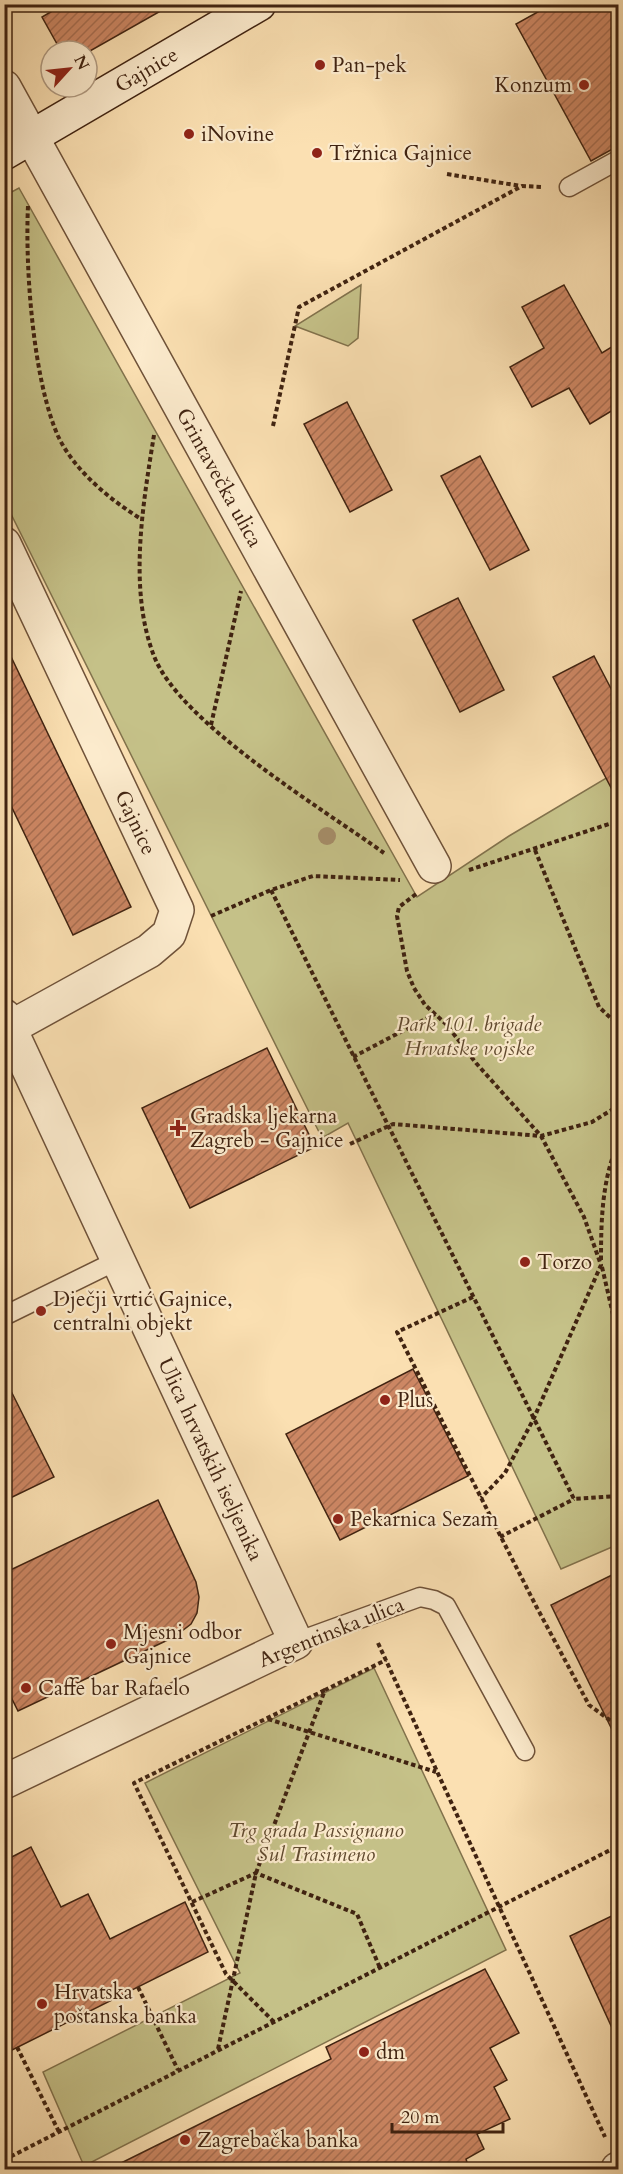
<svg xmlns="http://www.w3.org/2000/svg" width="623" height="2174" font-family="Cardo,serif">
<defs>
<pattern id="building-hatch" width="6" height="6" patternUnits="userSpaceOnUse" patternTransform="scale(1.5)"><rect width="6" height="6" fill="#cd8764"/><path d="M-1 1l2-2M0 6l6-6M5 7l2-2" fill="none" stroke="#a86e51"/></pattern>
</defs>
<rect width="100%" height="100%" fill="#fbe0b2"/>
<filter id="stains"><feTurbulence type="fractalNoise" baseFrequency=".00333" numOctaves="4"/><feColorMatrix values="0 0 0 0 .2 0 0 0 0 .09 0 0 0 0 .02 0 0 0 .5 -.17"/></filter>
<radialGradient id="worn" r=".72"><stop offset=".6" stop-color="#630" stop-opacity="0"/><stop offset="1" stop-color="#630" stop-opacity=".3"/></radialGradient>
<!-- green -->
<g fill="#c5c188" stroke="#82724c" stroke-width="1.5">
<path d="M19 188 417 897 509 836 618 771V1560L612 1547 561 1569 348 1123 322 1138 5 502 4 196Z"/>
<path d="M361 285 358 338 348 346 295 326Z"/>
<path d="M374 1668 506 1950 84 2166 43 2072 240 1973 145 1783Z"/>
</g>
<!-- building -->
<g fill="url(#building-hatch)" stroke="#402311" stroke-width="1.5">
<path d="M64 4H173L90 51H61L42 17Z"/>
<path d="M552 4H618V146L591 161 516 24Z"/>
<path d="M564 285 602 353 618 343V407L590 424 569 388 532 407 510 367 544 348 522 307Z"/>
<path d="M347 402 392 490 350 512 304 424Z"/>
<path d="M480 456 529 550 490 570 441 476Z"/>
<path d="M458 598 504 690 460 712 413 620Z"/>
<path d="M4 642 131 907 73 935 4 791Z"/>
<path d="M594 656 618 702V801L553 677Z"/>
<path d="M267 1048 315 1147 190 1208 142 1108Z"/>
<path d="M413 1369 468 1476 340 1540 286 1434Z"/>
<path d="M4 1377 54 1477 4 1501Z"/>
<path d="M158 1500 196 1582 199 1597 197 1613 191 1624 174 1637 18 1711 4 1683V1573Z"/>
<path d="M618 1572V1742L551 1605Z"/>
<path d="M31 1847 61 1907 88 1894 110 1939 185 1902 208 1952 4 2054V1861Z"/>
<path d="M618 1913V2041L570 1936Z"/>
<path d="M485 1969 519 2033 490 2048 507 2080 494 2087 510 2119 477 2134 484 2149 466 2159 469 2169H109L331 2059 326 2047Z"/>
</g>
<g fill="none" stroke-linecap="round" stroke-linejoin="round">
<defs>
<g id="lane">
<path d="M569 187 618 160"/>
<path d="M4 1316 118 1260"/>
<path d="M296 1642 420 1597 434 1600 446 1606 525 1751"/>
</g>
<g id="street">
<path id="s1" d="M4 87 434 866"/>
<path id="s2" d="M4 544 177 910 169 934 149 951 4 1031"/>
<path id="s3" d="M4 1016 296 1642 4 1782"/>
<path d="M618 2170V2169"/>
</g>
<g id="secondary">
<path id="s4" d="M4 153 259 4"/>
</g>
</defs>
<!-- lane casing -->
<use href="#lane" stroke="#6f5239" stroke-width="21"/>
<!-- street casing -->
<use href="#street" stroke="#6f5239" stroke-width="36"/>
<!-- secondary casing -->
<use href="#secondary" stroke="#402311" stroke-width="36"/>
<!-- path -->
<g stroke="#402311" stroke-width="4" stroke-dasharray="4.5 3" stroke-linecap="butt">
<path d="M447 174 521 186"/>
<path d="M28 206C25 267 33 380 58 436 74 470 109 499 141 519"/>
<path d="M273 426 299 307 522 186 542 187"/>
<path d="M154 435C143 504 128 589 154 656 180 723 323 809 384 853"/>
<path d="M211 725 241 591"/>
<path d="M535 850 599 1007 618 1025"/>
<path d="M469 870 618 821"/>
<path d="M271 890 574 1499 618 1496"/>
<path d="M416 894 399 907 397 916 407 971 414 988 425 1005 446 1024 476 1063 541 1136 584 1217 601 1265 534 1418 505 1473 481 1498"/>
<path d="M211 916 271 890 313 876 400 880"/>
<path d="M353 1057 435 1014"/>
<path d="M350 1144 393 1124 541 1136 592 1122 618 1106"/>
<path d="M601 1260C601 1220 602 1180 618 1143"/>
<path d="M602 1267 618 1336"/>
<path d="M473 1297 397 1332 536 1606 589 1705 618 1726"/>
<path d="M500 1537 574 1499"/>
<path d="M378 1643 605 2137"/>
<path d="M268 1719 436 1772"/>
<path d="M192 1902 256 1873 357 1914 380 1968"/>
<path d="M138 1987 178 2070"/>
<path d="M274 2022 226 1974 134 1783 325 1690"/>
<path d="M17 2047 59 2132"/>
<path d="M218 2049 256 1873 325 1690 386 1660"/>
<path d="M4 2160 618 1846"/>
</g>
<!-- lane -->
<use href="#lane" stroke="#fcebcd" stroke-width="18"/>
<!-- street -->
<use href="#street" stroke="#fcebcd" stroke-width="33"/>
<!-- secondary -->
<use href="#secondary" stroke="#fcebcd" stroke-width="33"/>
</g>
<!-- trees -->
<circle fill="#a68e6a" cx="327" cy="836" r="9"/>
<!-- markers -->
<g fill="#8f2418" stroke="#fcebcd" stroke-width="2">
<circle cx="320" cy="65" r="6"/>
<circle cx="584" cy="85" r="6"/>
<circle cx="189" cy="134" r="6"/>
<circle cx="317" cy="153" r="6"/>
<path d="M175 1119h6v6h6v6h-6v6h-6v-6h-6v-6h6z"/>
<circle cx="525" cy="1262" r="6"/>
<circle cx="41" cy="1311" r="6"/>
<circle cx="385" cy="1400" r="6"/>
<circle cx="338" cy="1519" r="6"/>
<circle cx="111" cy="1644" r="6"/>
<circle cx="26" cy="1688" r="6"/>
<circle cx="42" cy="2004" r="6"/>
<circle cx="364" cy="2052" r="6"/>
<circle cx="185" cy="2140" r="6"/>
</g>
<g text-anchor="middle" stroke-width="4.5" stroke-linejoin="round" paint-order="stroke">
<!-- poi labels -->
<g font-size="21" fill="#402311" stroke="#fcebcd" text-anchor="start">
<text x="332" y="72">Pan-pek</text>
<text x="572" y="92" text-anchor="end">Konzum</text>
<text x="201" y="141">iNovine</text>
<text x="329" y="160">Tržnica Gajnice</text>
<text x="190" y="1123">Gradska ljekarna<tspan x="190" dy="24">Zagreb - Gajnice</tspan></text>
<text x="537" y="1269">Torzo</text>
<text x="53" y="1306">Dječji vrtić Gajnice,<tspan x="53" dy="24">centralni objekt</tspan></text>
<text x="397" y="1407">Plus</text>
<text x="350" y="1526">Pekarnica Sezam</text>
<text x="123" y="1639">Mjesni odbor<tspan x="123" dy="24">Gajnice</tspan></text>
<text x="38" y="1695">Caffe bar Rafaelo</text>
<text x="54" y="1999">Hrvatska<tspan x="54" dy="24">poštanska banka</tspan></text>
<text x="376" y="2059">dm</text>
<text x="197" y="2147">Zagrebačka banka</text>
</g>
<!-- street labels -->
<g font-size="21" fill="#402311" stroke="#fcebcd">
<text dy="7" stroke="none"><textPath href="#s4" startOffset="165">Gajnice</textPath></text>
<text dy="7" stroke="none"><textPath href="#s1" startOffset="446">Grintavečka ulica</textPath></text>
<text dy="7" stroke="none"><textPath href="#s2" startOffset="308">Gajnice</textPath></text>
<text dy="7" stroke="none"><textPath href="#s3" startOffset="489">Ulica hrvatskih iseljenika</textPath></text>
<text transform="translate(331 1632) rotate(-22)" y="7">Argentinska ulica</text>
</g>
<!-- park labels -->
<g font-size="21" font-style="italic" fill="#614a2f" stroke="#fcebcd">
<text x="469" y="1031">Park 101. brigade<tspan x="469" dy="24">Hrvatske vojske</tspan></text>
<text x="316" y="1837">Trg grada Passignano<tspan x="316" dy="24">Sul Trasimeno</tspan></text>
</g>
</g>
<!-- margin -->
<rect width="623" height="2174" fill="none" stroke="#fbe0b2" stroke-width="24"/>
<rect x="6" y="6" width="611" height="2162" fill="none" stroke="#402311" stroke-width="3"/>
<rect x="12" y="12" width="599" height="2150" fill="none" stroke="#402311" stroke-width="1.5"/>
<!-- north arrow -->
<g transform="translate(69 69) rotate(63)"><circle r="28" fill="#fcebcd" stroke="#b19b82" stroke-width="1.5"/>
<path d="M0-4.5L10 22L0 15L-10 22Z" fill="#8f2418"/>
<text y="-9" font-size="16" font-weight="bold" text-anchor="middle" fill="#402311">N</text>
</g>
<!-- scale -->
<path d="M392 2123v9h111v-9" fill="none" stroke="#402311" stroke-width="3"/>
<text x="401" y="2123" font-size="18" fill="#402311" stroke="#fcebcd" stroke-width="4.5" paint-order="stroke">20 m</text>
<rect width="100%" height="100%" filter="url(#stains)"/>
<rect width="100%" height="100%" fill="url(#worn)"/>
</svg>
